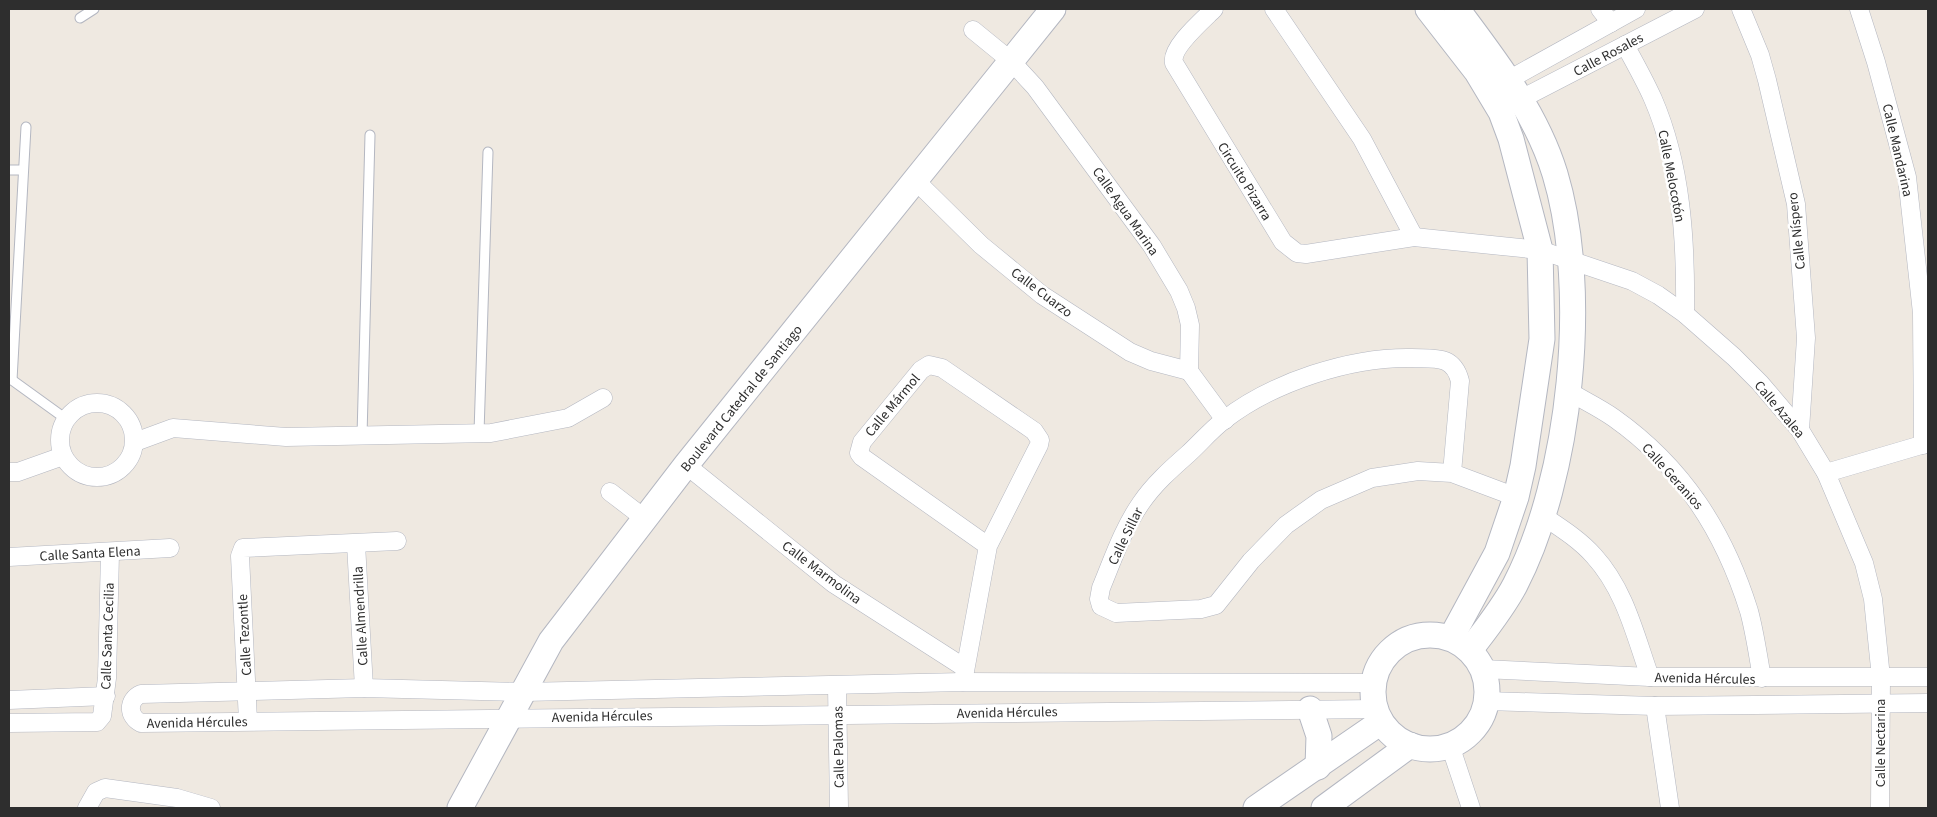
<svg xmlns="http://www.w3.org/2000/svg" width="1937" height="817" font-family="'Source Sans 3',sans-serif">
<rect width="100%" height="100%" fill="#efe9e1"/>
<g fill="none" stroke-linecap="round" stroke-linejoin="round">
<defs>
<g id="lane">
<path d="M80 18 94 9"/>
<path d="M9 170H23"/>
<path d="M12 380 26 127"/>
<path d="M12 380 66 419"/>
<path d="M479 433 488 152"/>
<path d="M362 436 370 135"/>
</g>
<g id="street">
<path d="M1214 9C1203 20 1170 48 1174 63L1283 242 1297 253 1306 254 1414 237 1540 250 1632 281 1658 295 1685 314 1734 357 1760 383 1800 430 1826 473 1864 563 1873 599 1881 678 1880 808"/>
<path d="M1274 9 1362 139 1414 237"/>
<path d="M1600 9 1611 23"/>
<path d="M1741 9 1760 55 1767 80 1796 204 1806 338 1800 430"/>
<path d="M1859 9 1876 62 1907 177 1922 313 1923 445"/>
<path d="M973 30 1011 61 1035 87 1152 246 1179 291 1186 308 1190 325 1189 371 1225 420"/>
<path d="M1625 45C1635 63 1645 81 1653 99 1682 166 1686 243 1685 314"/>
<path d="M1510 79 1636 9"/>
<path d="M1521 99 1695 9"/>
<path d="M916 181 981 245 1042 295 1130 352 1151 361 1189 371"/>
<path d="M1568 391C1583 400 1600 408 1614 418 1683 467 1724 531 1749 611 1755 633 1758 656 1762 678"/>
<circle cx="97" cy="440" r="37"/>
<path d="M135 442 173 428 286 437 491 433 568 418 603 398"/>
<path d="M686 465 834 584 965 668"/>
<path d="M9 472H18L63 456"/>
<path d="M1452 473 1460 381C1453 354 1434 359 1411 358 1350 357 1273 382 1224 420 1211 430 1200 443 1188 454 1171 469 1154 484 1141 503 1123 529 1113 559 1101 588L1099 599 1101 606 1116 613 1201 609 1216 605 1251 561 1286 525 1321 500 1372 478 1418 471 1452 473 1516 497"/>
<path d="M1826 473 1928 443"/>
<path d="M610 492 644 518"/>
<path d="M1543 516C1561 528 1580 540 1594 556 1625 590 1635 635 1650 677"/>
<path d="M356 544 364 688"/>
<path d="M9 557 170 548"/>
<path d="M1483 669 1650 677H1928"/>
<path d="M963 682 988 546 1039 445 1040 440 1034 431 942 368 929 365 921 370 862 442 859 453 862 457 988 546"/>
<path d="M1373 683 963 682 524 692 364 688 141 694C127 700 128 717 141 723L1375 709"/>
<path d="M837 686 839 808"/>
<path d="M9 700 106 696"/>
<path d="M1486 701 1655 706 1928 703"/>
<path d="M1655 706 1670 808"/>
<path d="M248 721 240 556 243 548 397 541"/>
<path d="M9 723 97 722 102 716 107 678 110 553"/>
<path d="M1450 745 1471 808"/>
<path d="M87 808 96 792 105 788 177 798 211 808"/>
</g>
<g id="secondary">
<path d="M1428 9 1477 72 1501 112 1511 139 1540 250 1542 339 1523 466 1516 497 1497 553 1451 638"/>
<path d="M1457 9C1495 60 1536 112 1555 174 1590 290 1571 477 1515 585 1503 608 1486 629 1470 650"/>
<circle cx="1430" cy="692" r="57"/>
<path d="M1310 709 1319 736 1318 767"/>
<path d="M460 808 551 641 686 465 1053 9"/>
<path d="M1256 808 1381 722"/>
<path d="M1324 808 1410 745"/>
</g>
</defs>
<!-- lane casing -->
<use href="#lane" stroke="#b4b7c1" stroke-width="11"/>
<!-- street casing -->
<use href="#street" stroke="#b4b7c1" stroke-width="19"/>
<!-- secondary casing -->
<use href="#secondary" stroke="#b4b7c1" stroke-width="27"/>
<!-- lane -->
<use href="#lane" stroke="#fff" stroke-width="9"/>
<!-- street -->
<use href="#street" stroke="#fff" stroke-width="18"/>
<!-- secondary -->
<use href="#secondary" stroke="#fff" stroke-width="25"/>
</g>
<g text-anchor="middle" stroke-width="5" stroke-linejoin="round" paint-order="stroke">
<!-- street labels -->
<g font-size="14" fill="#2e2e2e" stroke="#fff">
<text transform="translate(1608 54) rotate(-28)" y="5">Calle Rosales</text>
<text transform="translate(1898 150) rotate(77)" y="5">Calle Mandarina</text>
<text transform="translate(1672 176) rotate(79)" y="5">Calle Melocotón</text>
<text transform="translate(1245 181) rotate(58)" y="5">Circuito Pizarra</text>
<text transform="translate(1126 211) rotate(55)" y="5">Calle Agua Marina</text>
<text transform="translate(1796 231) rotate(-96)" y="5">Calle Níspero</text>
<text transform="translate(1042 292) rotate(37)" y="5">Calle Cuarzo</text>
<text transform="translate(741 398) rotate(-51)" y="5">Boulevard Catedral de Santiago</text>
<text transform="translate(892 405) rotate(-50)" y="5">Calle Mármol</text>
<text transform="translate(1780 409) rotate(50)" y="5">Calle Azalea</text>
<text transform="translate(1673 476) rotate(48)" y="5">Calle Geranios</text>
<text transform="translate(1125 536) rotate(-64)" y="5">Calle Sillar</text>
<text transform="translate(90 553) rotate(-3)" y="5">Calle Santa Elena</text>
<text transform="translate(822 572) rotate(37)" y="5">Calle Marmolina</text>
<text transform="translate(360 616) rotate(-93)" y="5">Calle Almendrilla</text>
<text transform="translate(244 635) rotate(-93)" y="5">Calle Tezontle</text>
<text transform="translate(107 636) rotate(-88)" y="5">Calle Santa Cecilia</text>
<text transform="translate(1705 678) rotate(1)" y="5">Avenida Hércules</text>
<text transform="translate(1007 712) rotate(-1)" y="5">Avenida Hércules</text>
<text transform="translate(602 716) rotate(-1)" y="5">Avenida Hércules</text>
<text transform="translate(197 722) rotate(-1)" y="5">Avenida Hércules</text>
<text transform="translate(1880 743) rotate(-90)" y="5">Calle Nectarina</text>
<text transform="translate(838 747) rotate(-91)" y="5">Calle Palomas</text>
</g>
</g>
<!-- border -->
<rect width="1937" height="817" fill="none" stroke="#2e2e2e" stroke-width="20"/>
</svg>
